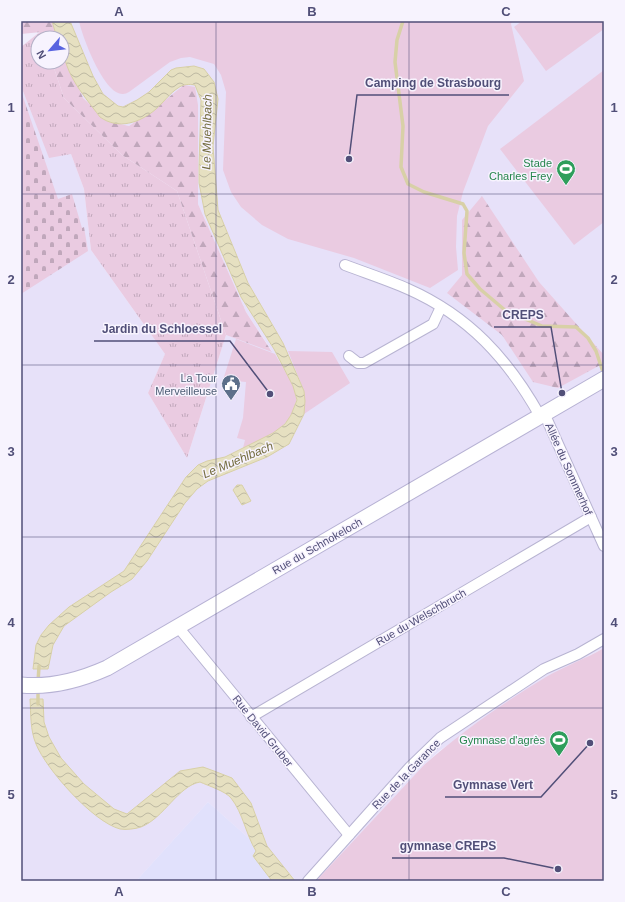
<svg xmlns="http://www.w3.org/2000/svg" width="625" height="902" font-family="Helvetica,sans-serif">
<defs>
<pattern id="grass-tufts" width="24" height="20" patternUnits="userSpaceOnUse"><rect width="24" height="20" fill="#eacbe1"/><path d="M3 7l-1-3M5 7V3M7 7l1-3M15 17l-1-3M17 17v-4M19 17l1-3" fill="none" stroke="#c0a7bb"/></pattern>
<pattern id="forest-firs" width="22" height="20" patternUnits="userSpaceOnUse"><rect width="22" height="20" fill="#eacbe1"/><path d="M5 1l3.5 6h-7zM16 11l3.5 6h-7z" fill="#c0a7bb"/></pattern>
<pattern id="cemetery-stones" width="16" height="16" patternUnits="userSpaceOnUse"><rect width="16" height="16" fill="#eacbe1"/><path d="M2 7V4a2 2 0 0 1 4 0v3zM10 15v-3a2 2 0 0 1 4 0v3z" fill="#c0a7bb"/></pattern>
<pattern id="water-waves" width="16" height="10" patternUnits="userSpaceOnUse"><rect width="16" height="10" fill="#e6e0c1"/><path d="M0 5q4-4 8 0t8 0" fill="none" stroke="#bdb8a2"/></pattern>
</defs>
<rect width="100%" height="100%" fill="#f1edfc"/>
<!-- residential -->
<path fill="#e7e1f9" d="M55 21H604V648L548 677 439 751 424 765 316 881H297L208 802 136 881H21V86L49 157 71 154 84 189 91 250 165 354 148 393 187 458 226 335 272 351 246 312 198 204V105L158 106 129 126 108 121 83 98 62 48V38Z"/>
<!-- commercial -->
<path fill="#e1e1fc" d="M208 802 297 881H136Z"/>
<!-- grass -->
<path fill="url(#grass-tufts)" d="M41 31 43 38H38V62H52L64 98 122 155 177 191 226 335 187 458 148 393 165 354 91 250 84 189 71 154 49 158 21 86V47Z"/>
<!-- forest -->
<g fill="url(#forest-firs)">
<path d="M21 21H52L58 38H43L41 32 21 34Z"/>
<path d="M62 48 83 98 108 121 129 126 158 106 184 85 195 87 198 105V204L246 312 272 352 226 335 177 191 122 155 64 98 52 62H62Z"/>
<path d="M482 196 539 282 604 355V363L558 388 533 382 502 335 447 293 462 275V220Z"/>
</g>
<!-- cemetery -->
<path fill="url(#cemetery-stones)" d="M21 91 58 199 72 194 82 228 84 227 88 251 21 294Z"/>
<!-- park -->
<g fill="#eacbe1">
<path d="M79 21H512L511 24 524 81 488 126 463 192 457 216 456 247 458 270 430 288 354 258 288 239 262 225 241 207 231 192 223 170 226 92 221 75 214 64 190 57 181 58 170 62 129 92C127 93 125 94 123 94 104 95 82 36 79 21Z"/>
<path d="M522 21H604V29L546 71 514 27Z"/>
<path d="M604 70V222L574 245 500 149Z"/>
<path d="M236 339 275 354C282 367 295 383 296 398 297 402 294 406 293 410 285 432 262 439 243 448L245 440 237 438 243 418 246 382 223 380Z"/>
<path d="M288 351 332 352 350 383 304 414V391Z"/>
<path d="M604 648V881H316L424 765C461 732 503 703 546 677 565 666 585 659 604 648Z"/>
</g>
<!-- water -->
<g fill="url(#water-waves)" stroke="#d8d0a7">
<path d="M52 21H70L93 76 103 94 118 106 123 107 137 100 149 92 171 70 176 68 194 66 204 69 214 82 218 99 213 146 218 210 248 283 283 343 304 391 305 401 304 414 289 444 267 457 208 481 197 489 185 503 147 561 132 579 111 592 64 626 53 645 48 669H33L36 645 41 635 49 625 69 607 124 571 186 477 198 465 207 461 225 457 273 433 285 424 291 415 297 400 293 386 274 349 241 297 205 214 199 183V166L201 100 195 85C189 84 183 84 178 88 170 93 163 103 156 109 140 123 118 130 100 117 81 92 62 71 62 38H57Z"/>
<path d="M237 485H242L251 501 242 505 233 490Z"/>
<path d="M30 699H43L44 722 49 737 61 758 84 784 114 809 127 814 180 771 203 767 214 771 232 778 251 803 267 846 295 881H272L253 856 256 851C246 835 243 813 231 798 225 791 209 786 200 782 178 786 164 818 141 827 135 829 126 830 120 829 93 822 46 769 36 744 30 730 31 714 30 699Z"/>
</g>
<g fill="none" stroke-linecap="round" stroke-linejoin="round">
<!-- stream -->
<g stroke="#d8d0a7" stroke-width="3.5">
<path d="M403 21 397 40 395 62 403 126 401 167 408 184 424 192 463 204 467 211 464 253 467 274 480 289 506 311 542 326 576 327 588 338 596 351 604 375"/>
<path d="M38 682 39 666"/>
<path d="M38 704V690"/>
</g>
<defs>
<g id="street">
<path d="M345 265C366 273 388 280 408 289 469 316 508 359 540 416"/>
<path d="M349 356 358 363H364L433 324 441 307"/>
<path d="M544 413 604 546"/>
<path d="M178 627 349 835"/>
<path d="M251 717 591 517"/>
<path d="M308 881 410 767 440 738 544 669 578 654 604 639"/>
</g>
<path id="secondary" d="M21 685C51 688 80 680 107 668L604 379"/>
</defs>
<!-- street casing -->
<use href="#street" stroke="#b8b4d2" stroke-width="12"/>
<!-- secondary casing -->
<use href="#secondary" stroke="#b7b2d4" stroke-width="17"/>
<!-- street -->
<use href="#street" stroke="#fff" stroke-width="10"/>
<!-- secondary -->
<use href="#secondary" stroke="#fff" stroke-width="15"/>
</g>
<!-- grid -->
<path fill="none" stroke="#514f78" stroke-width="1" stroke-opacity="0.55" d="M216 21V881M409 21V881M21 194H604M21 365H604M21 537H604M21 708H604"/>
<!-- icons -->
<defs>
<symbol id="stadium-pin" viewBox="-11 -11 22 30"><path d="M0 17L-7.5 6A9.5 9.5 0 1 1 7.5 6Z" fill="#2e9e5b" stroke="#f7f3fe"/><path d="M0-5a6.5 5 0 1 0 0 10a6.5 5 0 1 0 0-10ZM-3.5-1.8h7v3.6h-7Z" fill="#fff"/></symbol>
<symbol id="civic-pin" viewBox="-11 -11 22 30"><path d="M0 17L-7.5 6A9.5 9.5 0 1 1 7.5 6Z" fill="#5c6f8a" stroke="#f7f3fe"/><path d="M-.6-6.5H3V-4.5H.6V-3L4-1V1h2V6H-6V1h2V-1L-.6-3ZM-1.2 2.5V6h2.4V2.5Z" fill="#fff"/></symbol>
</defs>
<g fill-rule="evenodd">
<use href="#stadium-pin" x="555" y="158" width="22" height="30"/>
<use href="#civic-pin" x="220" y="373" width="22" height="30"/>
<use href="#stadium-pin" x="548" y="729" width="22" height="30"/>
</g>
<g text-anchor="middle" stroke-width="3" stroke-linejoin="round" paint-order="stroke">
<!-- leisure labels -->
<g font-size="11" fill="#27864d" stroke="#f7f3fe" text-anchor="end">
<text x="552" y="167">Stade<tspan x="552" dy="13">Charles Frey</tspan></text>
<text x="545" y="744">Gymnase d'agrès</text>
</g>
<!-- service labels -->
<g font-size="11" fill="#4e5e75" stroke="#f7f3fe" text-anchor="end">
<text x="217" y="382">La Tour<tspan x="217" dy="13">Merveilleuse</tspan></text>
</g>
<!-- street labels -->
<g font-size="11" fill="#514f78" stroke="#f7f3fe">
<text transform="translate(569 469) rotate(66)" y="4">Allée du Sommerhof</text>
<text transform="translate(317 546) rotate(-30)" y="4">Rue du Schnokeloch</text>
<text transform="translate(421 617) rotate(-30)" y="4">Rue du Welschbruch</text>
<text transform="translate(263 731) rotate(51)" y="4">Rue David Gruber</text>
<text transform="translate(406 774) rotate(-46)" y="4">Rue de la Garance</text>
</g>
<!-- water labels -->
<g font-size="12" font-style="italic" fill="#746d3f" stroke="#f7f3fe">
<text transform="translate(207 132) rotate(-89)" y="4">Le Muehlbach</text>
<text transform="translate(238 460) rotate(-23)" y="4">Le Muehlbach</text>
</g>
</g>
<!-- callouts -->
<path fill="none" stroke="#514f78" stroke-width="1.5" d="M349 159L357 95H509M562 393L551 327H494M270 394L230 341H94M590 743L541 797H445M558 869L504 858H392"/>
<g fill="#514f78" stroke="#f7f3fe" stroke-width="1.5">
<circle cx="349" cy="159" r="4"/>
<circle cx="562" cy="393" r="4"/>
<circle cx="270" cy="394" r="4"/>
<circle cx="590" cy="743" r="4"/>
<circle cx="558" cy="869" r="4"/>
</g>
<g font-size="12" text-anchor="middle" font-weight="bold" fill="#514f78" stroke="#f7f3fe" stroke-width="3" stroke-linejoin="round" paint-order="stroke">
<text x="433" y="87">Camping de Strasbourg</text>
<text x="523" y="319">CREPS</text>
<text x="162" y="333">Jardin du Schloessel</text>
<text x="493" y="789">Gymnase Vert</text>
<text x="448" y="850">gymnase CREPS</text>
</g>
<!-- border -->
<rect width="625" height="902" fill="none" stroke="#f7f3fe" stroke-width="44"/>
<!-- north arrow -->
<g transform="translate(50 50) rotate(242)"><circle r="19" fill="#f7f3fe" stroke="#b5b1c8"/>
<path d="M0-3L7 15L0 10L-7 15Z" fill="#5863e0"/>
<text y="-6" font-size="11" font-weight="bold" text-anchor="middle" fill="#514f78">N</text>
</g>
<rect x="22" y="22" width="581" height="858" fill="none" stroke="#514f78" stroke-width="1.5"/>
<g font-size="13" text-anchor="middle" font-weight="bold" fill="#514f78">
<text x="119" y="16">A</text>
<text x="312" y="16">B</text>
<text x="506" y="16">C</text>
<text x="11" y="112">1</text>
<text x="614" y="112">1</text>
<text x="11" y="284">2</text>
<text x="614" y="284">2</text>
<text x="11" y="456">3</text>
<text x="614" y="456">3</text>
<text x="11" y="627">4</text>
<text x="614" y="627">4</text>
<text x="11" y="799">5</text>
<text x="614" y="799">5</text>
<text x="119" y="896">A</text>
<text x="312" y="896">B</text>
<text x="506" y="896">C</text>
</g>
</svg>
